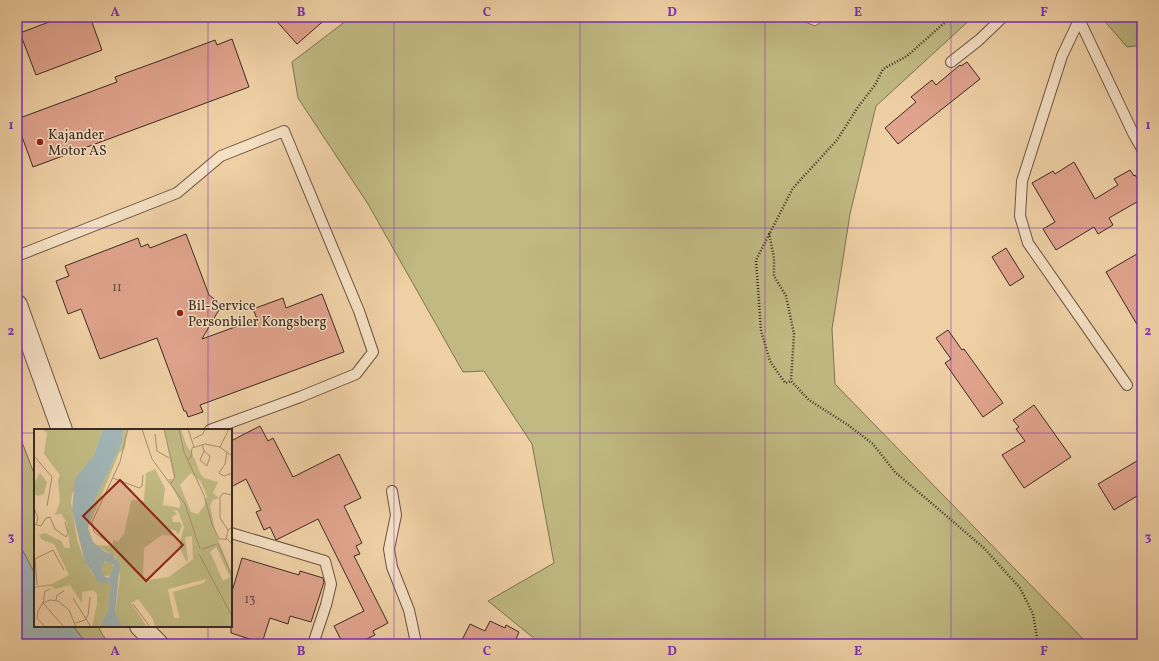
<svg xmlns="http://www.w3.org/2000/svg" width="1159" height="661" font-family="Vollkorn,serif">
<rect width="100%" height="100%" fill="#efd0a5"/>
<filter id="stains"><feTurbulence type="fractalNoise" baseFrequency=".005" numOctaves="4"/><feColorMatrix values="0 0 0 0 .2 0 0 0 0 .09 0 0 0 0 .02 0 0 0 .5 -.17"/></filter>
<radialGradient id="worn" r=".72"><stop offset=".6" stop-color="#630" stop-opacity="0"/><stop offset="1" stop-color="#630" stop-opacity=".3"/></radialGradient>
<!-- green -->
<g fill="#c0b982" stroke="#7e7253">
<path d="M351 17H792L815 26 829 17H973L876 106 850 214 832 329 835 384 1088 644H541L488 601 554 563 532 444 484 371 463 372 368 204 298 98 292 62Z"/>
<path d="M1101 17H1142V45L1127 47Z"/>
<path d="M17 429 35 476V574L17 540Z"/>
<path d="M73 626H98L102 634 109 644H87Z"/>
</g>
<!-- water -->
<path fill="#a0b3b3" stroke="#787d7a" d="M17 540 35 574V626H73L87 644H17Z"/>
<!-- building -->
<g fill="#e0a38d" stroke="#3b2b24">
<path d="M62 17H90L102 50 36 75 20 33Z"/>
<path d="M273 17H328L297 44Z"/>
<path d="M232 39 249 87 33 167 17 123V119L117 82 115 77 159 61 215 40 217 45Z"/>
<path d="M967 62 980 79 898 144 885 128 916 102 911 97 932 80 936 85 960 65 961 66Z"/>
<path d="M1074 162 1095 199 1118 185 1114 179 1130 170 1134 176 1135 175 1142 186V199L1109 218 1113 225 1098 234 1094 227 1056 250 1043 229 1055 222 1032 183 1053 171 1055 174Z"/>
<path d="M186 234 209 295 218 302 220 308 202 339 257 319 253 309 283 298 286 308 322 294 344 352 200 405 203 412 188 417 186 411H184L157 338 100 359 81 309 68 314 56 281 69 276 65 266 138 238 141 247 148 244 150 248Z"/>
<path d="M1006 248 1024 277 1010 286 992 257Z"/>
<path d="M1142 251V333L1106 272Z"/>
<path d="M948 330 962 350 964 349 1003 403 983 417 945 363 951 359 936 338Z"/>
<path d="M1034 405 1071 457 1024 488 1002 455 1025 441 1016 429 1019 427 1013 420Z"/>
<path d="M260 426 268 441 273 438 293 477 339 454 361 498 344 506 362 543 356 546 360 554 354 556 388 623 373 631 375 635 356 644H343L334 626 364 611 318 519 276 540 270 527 264 530 256 512 261 510 246 479 231 487V441Z"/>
<path d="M1142 458V493L1114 510 1098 484Z"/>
<path d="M242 558 299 575 300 571 323 578 324 582 311 622 290 616 288 624 270 618 262 643 231 633V595Z"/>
<path d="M490 621 505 628 506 625 519 632 514 644H460L470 624 485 631Z"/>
</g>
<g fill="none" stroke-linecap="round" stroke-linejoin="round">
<defs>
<g id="service">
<path d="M1078 17 1133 133 1142 149"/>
<path d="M1079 20 1062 56 1022 181 1020 216 1028 243 1127 385"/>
<path d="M951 62 979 40 1003 17"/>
<path d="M17 256 177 193 221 156 284 131 359 311 373 352 356 374 300 397 210 430"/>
<path d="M392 491 396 515 389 549 392 567 409 610 415 638 414 644"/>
<path d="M231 533 325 561 331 584 326 605 313 644"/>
</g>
<g id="minor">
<path d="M17 305 62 430"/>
<path d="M140 626 158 644"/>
</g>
</defs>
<!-- service casing -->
<use href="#service" stroke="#685444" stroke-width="12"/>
<!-- minor casing -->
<use href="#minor" stroke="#685444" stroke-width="22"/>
<!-- path -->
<g stroke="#3b2b24" stroke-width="2.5" stroke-dasharray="1 2" stroke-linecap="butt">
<path d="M951 17 907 56 883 69 875 85 858 107 837 140 793 188 756 260 761 331 770 361 785 383 791 381 809 400 848 425 873 444 895 472 984 548 1020 588 1033 614 1038 644"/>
<path d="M769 233 774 258V276L786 296 794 334 791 381"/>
</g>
<!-- service -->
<use href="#service" stroke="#f5e0c4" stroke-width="10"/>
<!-- minor -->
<use href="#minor" stroke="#f5e0c4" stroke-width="20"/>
</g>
<!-- grid -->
<path fill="none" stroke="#7b2cbf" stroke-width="1" stroke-opacity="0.55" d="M208 17V430M394 17V644M580 17V644M765 17V644M951 17V644M17 228H1142M17 433H35M231 433H1142M208 626V644"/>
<!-- markers -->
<g fill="#8f2418" stroke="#f5e0c4" stroke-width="1.5">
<circle cx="40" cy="142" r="4"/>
<circle cx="180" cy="313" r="4"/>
</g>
<g text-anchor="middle" stroke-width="3" stroke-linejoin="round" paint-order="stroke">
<!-- number labels -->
<g font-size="12" fill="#64493e">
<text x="117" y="291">11</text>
<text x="250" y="603">13</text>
</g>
<!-- poi labels -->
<g font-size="14" fill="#3b2b24" stroke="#f5e0c4" text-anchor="start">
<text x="48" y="139">Kajander<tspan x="48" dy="16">Motor AS</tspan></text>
<text x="188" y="310">Bil-Service<tspan x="188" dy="16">Personbiler Kongsberg</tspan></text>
</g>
</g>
<!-- overview -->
<g transform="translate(34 429)">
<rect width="198" height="198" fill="#efd0a5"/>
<path d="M8 0H69L60 26 38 65 37 73 43 111 51 133 59 146 76 152 77 158 74 180 66 198H58L63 175V165L59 161 48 163V174L36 156 21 160 17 157 0 159 2 157 18 155 35 146 20 115 8 111 5 106 11 104 27 112 31 119H36L33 94 27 85 21 86 26 73 24 51 26 46 10 25 13 4ZM89 0H93L91 19 85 24 54 99 58 77 88 14ZM130 0H147L153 18 158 23 166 44 170 49 184 53 179 64 185 69 179 71 176 77 182 105 198 146V198H121L119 190 104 170 97 174 113 198H89L81 185 86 148 82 128 61 116 79 117V111L84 113 90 105 97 73 98 71 110 72 112 44 121 40 131 59 129 76 146 79V73L134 50H140ZM157 44 167 53 173 67 170 77 164 85 157 83 146 56ZM139 81 144 82 150 98 145 117 152 132 154 131 151 108 158 107 159 130 135 148 115 151 109 149 110 119 128 106 139 107 137 100 128 97 142 102 144 106 148 96 145 93H139L138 88 143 85ZM182 118 196 148 189 152 176 123ZM172 150 170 154 139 163 145 186V189H140L134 160ZM6 44 13 53 10 65 4 67 0 65V54ZM66 140a7 7 0 1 1 14 0a7 7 0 1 1-14 0Z" fill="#c0b982" fill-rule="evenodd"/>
<path d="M69 0H89L88 14 58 77 54 99 59 113 71 123 78 125 86 135 81 184 89 198H66L74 180 77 158 75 152 69 155 64 152 51 133 38 81 41 50 60 26ZM71 132 80 136 75 149 71 148 67 141Z" fill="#a0b3b3" fill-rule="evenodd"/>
<path fill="none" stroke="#a78e71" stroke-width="1" d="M108 0 118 30 151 75 166 120M130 0 141 48 137 55M145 0 150 23 170 66 178 95 185 110M154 0 160 18M121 5 123 22 135 29M159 10 169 5 171 0M168 15 170 22 166 31 173 37 176 27 170 22M186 18 195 0M193 23 191 35 185 44 190 47 198 44M0 27 18 48 13 77M153 31 157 28 158 19 171 15 186 18 198 27M79 49 105 59 108 57 109 46M0 79 4 89 2 96M0 95 7 97 12 89 16 88 21 100 32 108 34 104 31 93M194 101 186 89V68L189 64 198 66M185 110H193L198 115M192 110 194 101 198 98M75 114 60 103 58 93 86 33 94 0M184 115 198 146M168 120 183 115M165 125 198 187M3 156 1 130 19 121 30 141M16 160 11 162 9 174 30 198M39 169 57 198M22 171 23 166 30 162M99 175 116 198M42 194 51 191 54 186 56 168M11 198 3 189 4 182 9 174 16 171 24 172 35 181 42 198"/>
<path fill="#8f2418" fill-opacity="0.15" stroke="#8f2418" stroke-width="2" d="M86 51 149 116 112 152 49 87Z"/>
<rect width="198" height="198" fill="none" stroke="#3b2b24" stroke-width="2"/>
</g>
<!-- margin -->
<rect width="1159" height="661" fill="none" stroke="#efd0a5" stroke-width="44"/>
<rect x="22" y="22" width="1115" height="617" fill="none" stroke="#7b2cbf" stroke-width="1.5"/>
<g font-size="13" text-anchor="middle" font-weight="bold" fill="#7b2cbf">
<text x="115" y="16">A</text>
<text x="301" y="16">B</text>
<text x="487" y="16">C</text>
<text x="672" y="16">D</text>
<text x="858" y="16">E</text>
<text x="1044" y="16">F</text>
<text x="11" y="129">1</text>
<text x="1148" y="129">1</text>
<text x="11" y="335">2</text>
<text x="1148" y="335">2</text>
<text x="11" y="541">3</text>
<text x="1148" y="541">3</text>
<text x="115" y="655">A</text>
<text x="301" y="655">B</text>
<text x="487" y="655">C</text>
<text x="672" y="655">D</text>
<text x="858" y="655">E</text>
<text x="1044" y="655">F</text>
</g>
<rect width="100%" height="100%" filter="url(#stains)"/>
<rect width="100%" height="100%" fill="url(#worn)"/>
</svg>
